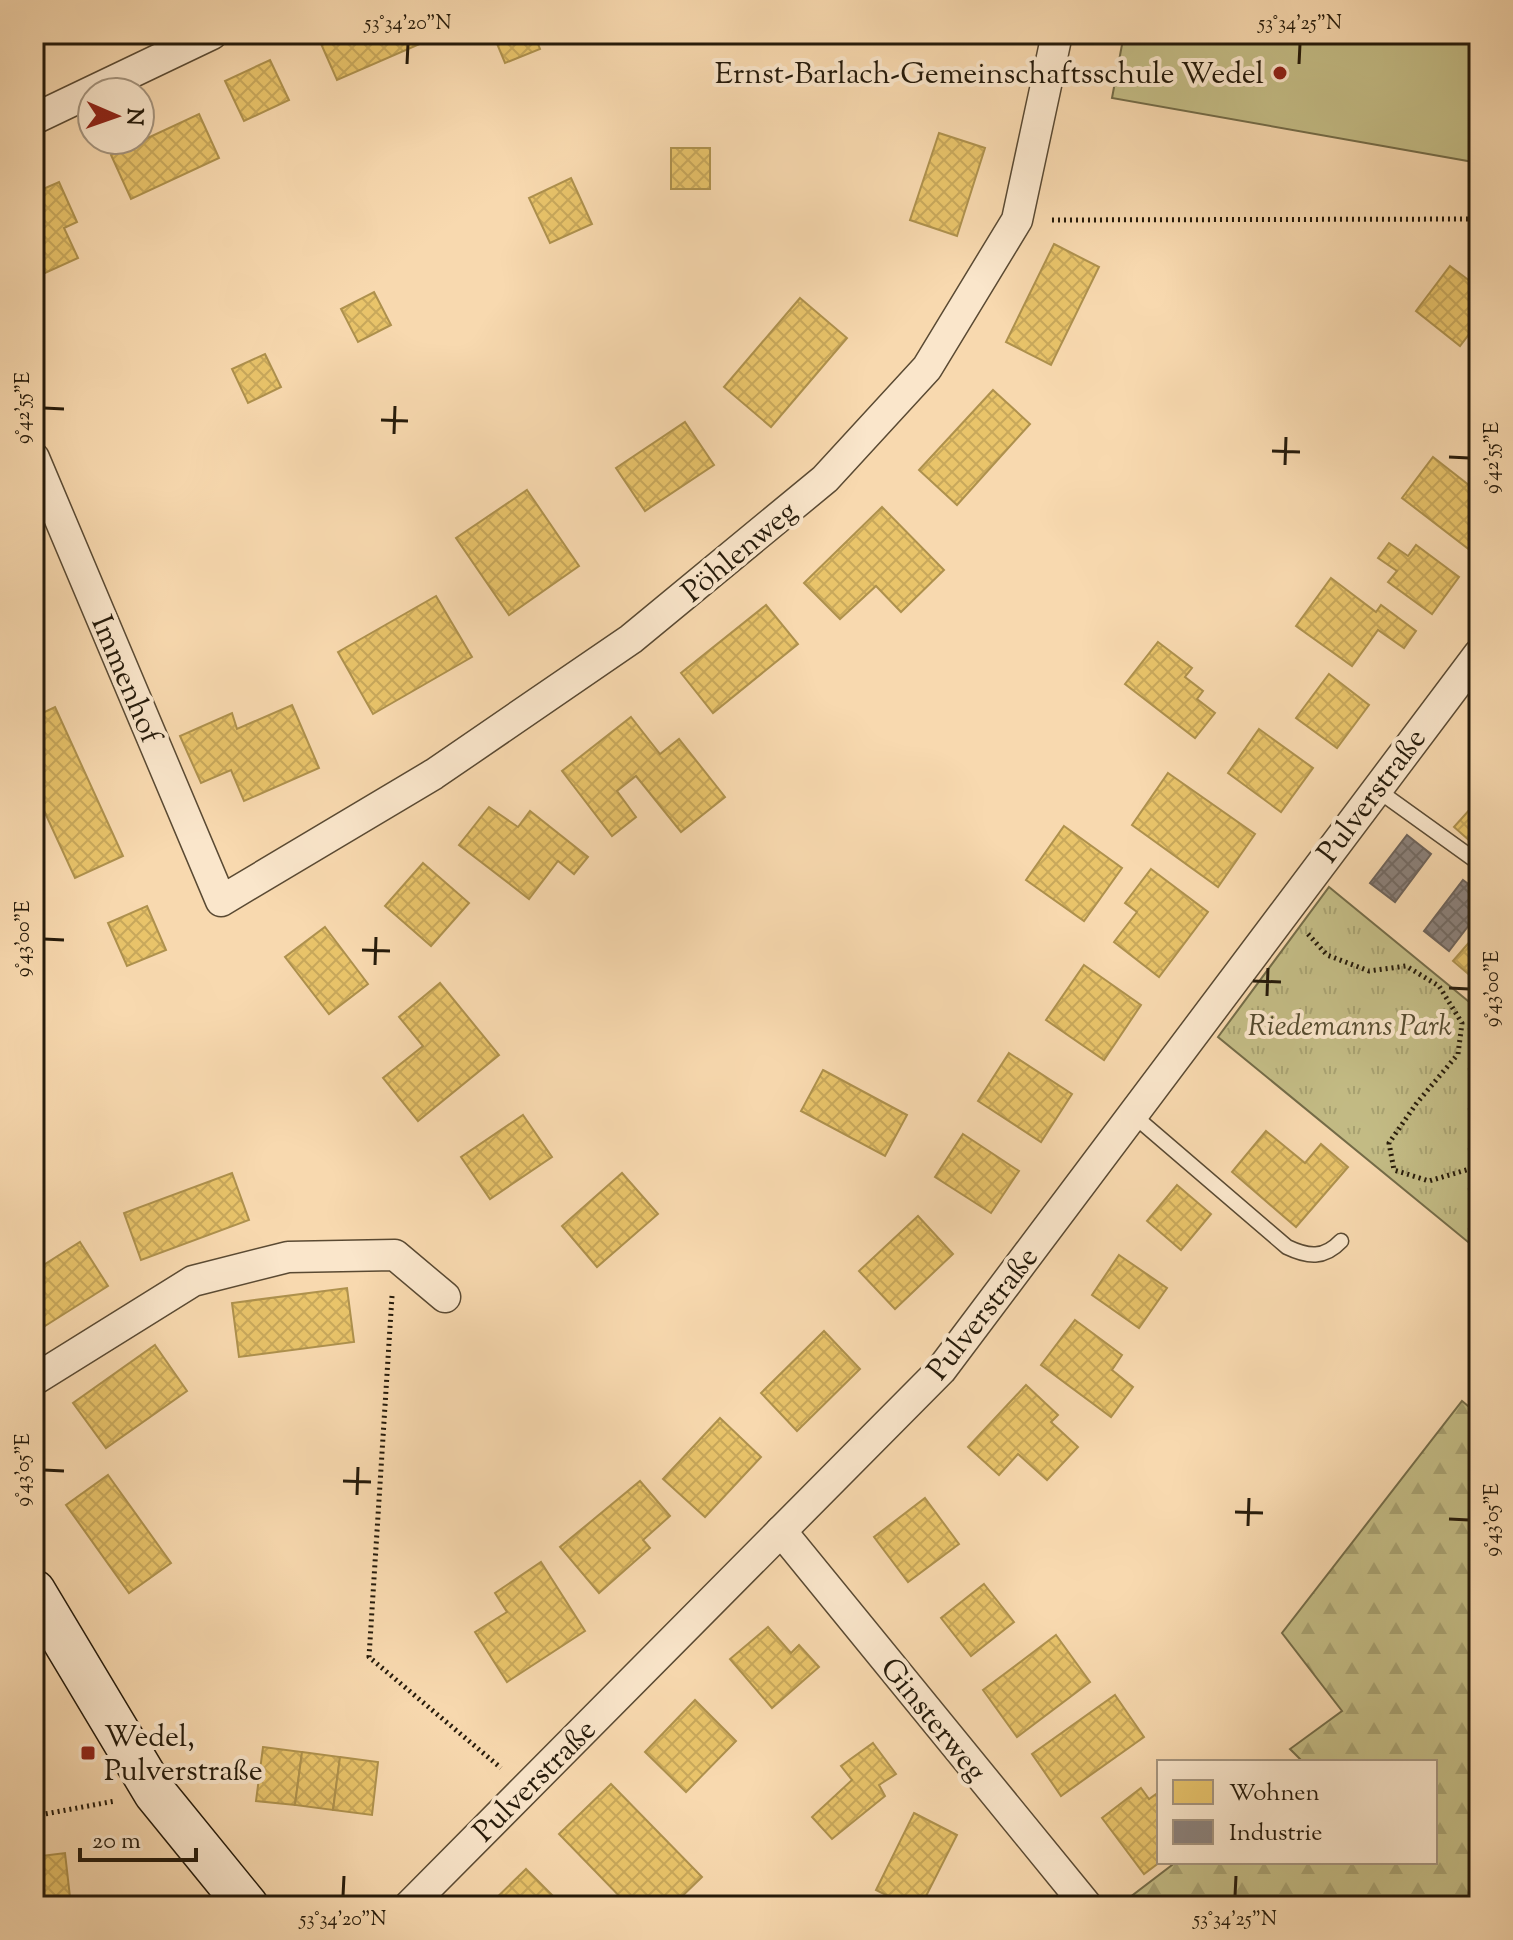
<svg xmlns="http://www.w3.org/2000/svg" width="1513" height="1940" font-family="'Sorts Mill Goudy',serif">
<defs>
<pattern id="forest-firs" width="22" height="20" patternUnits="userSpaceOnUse" patternTransform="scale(2)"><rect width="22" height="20" fill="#c4bd86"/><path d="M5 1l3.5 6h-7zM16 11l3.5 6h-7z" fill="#a8a272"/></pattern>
<pattern id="park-tufts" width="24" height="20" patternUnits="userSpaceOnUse" patternTransform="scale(2)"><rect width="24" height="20" fill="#c4bd86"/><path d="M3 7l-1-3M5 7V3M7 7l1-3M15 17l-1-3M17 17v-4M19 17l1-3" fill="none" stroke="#a8a272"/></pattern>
<pattern id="homes-cross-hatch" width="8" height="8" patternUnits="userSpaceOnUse" patternTransform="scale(2)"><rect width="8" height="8" fill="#e9c46a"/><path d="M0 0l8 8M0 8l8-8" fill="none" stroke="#c8a85b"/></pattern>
<pattern id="industry-cross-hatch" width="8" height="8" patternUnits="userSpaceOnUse" patternTransform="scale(2)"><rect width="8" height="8" fill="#8a817c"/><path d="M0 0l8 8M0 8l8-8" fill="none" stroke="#716964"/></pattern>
</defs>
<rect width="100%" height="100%" fill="#f8d9af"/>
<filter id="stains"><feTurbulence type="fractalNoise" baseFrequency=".0025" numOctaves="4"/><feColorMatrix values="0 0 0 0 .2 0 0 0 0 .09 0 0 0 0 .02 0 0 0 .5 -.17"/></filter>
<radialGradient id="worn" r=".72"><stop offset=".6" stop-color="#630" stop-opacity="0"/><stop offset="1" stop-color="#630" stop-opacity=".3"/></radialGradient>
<!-- forest -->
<path fill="url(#forest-firs)" stroke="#746c48" stroke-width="2" d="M1462 1401 1479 1415V1906H1129L1125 1901 1176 1862H1435V1762H1303L1290 1749 1342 1711 1282 1633Z"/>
<!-- park -->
<path fill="url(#park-tufts)" stroke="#746c48" stroke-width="2" d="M1329 887 1479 1010V1251L1218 1037Z"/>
<!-- garden -->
<path fill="#c4bd86" stroke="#746c48" stroke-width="2" d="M1124 34H1479V163L1112 98Z"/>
<!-- homes -->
<g fill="url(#homes-cross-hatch)" stroke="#ae914d" stroke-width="2">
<path d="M325 34H418L422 43 337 80 318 37Z"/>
<path d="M493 34H534L540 49 505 63Z"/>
<path d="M270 60 289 100 244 121 225 81Z"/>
<path d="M199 114 219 158 131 199 111 155Z"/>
<path d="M939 133 985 148 957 236 910 220Z"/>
<rect x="671" y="148" width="39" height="41"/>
<path d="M571 178 592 224 550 243 529 198Z"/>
<path d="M59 182 77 222 64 228 78 258 34 278V193Z"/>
<path d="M1054 244 1099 267 1051 365 1006 342Z"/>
<path d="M1450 266 1479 288V321L1460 346 1416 311Z"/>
<path d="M374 292 391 325 358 342 341 309Z"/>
<path d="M800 298 847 338 771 427 724 387Z"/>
<path d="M265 354 281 387 248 403 232 369Z"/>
<path d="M993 390 1030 424 957 505 919 470Z"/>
<path d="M685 422 714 465 645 511 616 468Z"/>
<path d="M1433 457 1479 493V549L1475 554 1402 498Z"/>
<path d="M527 490 579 566 509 615 456 538Z"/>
<path d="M882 507 944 570 901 612 876 586 840 619 804 583Z"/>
<path d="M1389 543 1408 556 1416 545 1459 577 1432 614 1388 582 1397 571 1378 558Z"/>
<path d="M1331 578 1376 612 1381 605 1416 631 1404 648 1378 630 1352 666 1296 626Z"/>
<path d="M436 596 472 657 373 714 338 652Z"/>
<path d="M766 605 798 644 713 713 681 673Z"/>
<path d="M1158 642 1192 668 1185 677 1203 691 1197 699 1215 713 1195 738 1125 684Z"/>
<path d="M1329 674 1369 705 1337 748 1296 718Z"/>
<path d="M292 705 319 768 244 801 231 770 201 783 180 736 232 713 237 729Z"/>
<path d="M55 707 123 856 75 878 34 789V717Z"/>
<path d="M631 717 660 754 679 739 725 797 681 832 636 776 617 791 636 817 612 836 562 771Z"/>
<path d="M1259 729 1313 768 1281 812 1228 773Z"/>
<path d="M1168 773 1255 834 1218 887 1132 825Z"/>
<path d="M1479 799V849L1454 827Z"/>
<path d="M489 807 518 827 530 811 588 857 574 874 558 861 529 899 459 845Z"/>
<path d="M1064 826 1122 868 1084 921 1026 880Z"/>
<path d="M423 863 469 903 431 946 385 906Z"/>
<path d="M1151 869 1208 912 1159 977 1114 942 1137 912 1125 903Z"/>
<path d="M147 906 166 950 127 966 108 923Z"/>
<path d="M325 927 368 984 329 1014 285 957Z"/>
<path d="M1479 931V983L1453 961Z"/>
<path d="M1084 965 1141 1005 1104 1060 1046 1020Z"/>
<path d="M440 983 499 1055 418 1121 383 1078 423 1046 399 1017Z"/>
<path d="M1009 1053 1072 1094 1041 1142 978 1101Z"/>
<path d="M823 1070 907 1115 885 1156 801 1111Z"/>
<path d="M523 1115 552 1157 490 1199 461 1157Z"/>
<path d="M1266 1131 1305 1163 1321 1144 1348 1167 1296 1227 1232 1172Z"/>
<path d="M963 1134 1019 1171 991 1213 935 1177Z"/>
<path d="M232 1173 249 1220 141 1260 124 1213Z"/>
<path d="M622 1173 658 1214 597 1267 562 1226Z"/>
<path d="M1177 1185 1211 1214 1181 1250 1147 1221Z"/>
<path d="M918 1216 953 1254 895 1309 859 1271Z"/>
<path d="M80 1242 108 1286 34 1333V1271Z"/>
<path d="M1119 1255 1167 1288 1139 1328 1092 1295Z"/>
<path d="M347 1288 354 1342 239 1357 232 1303Z"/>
<path d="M1075 1320 1122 1355 1112 1370 1133 1387 1111 1417 1041 1365Z"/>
<path d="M824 1331 860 1369 797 1431 761 1393Z"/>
<path d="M155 1345 187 1391 106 1448 73 1403Z"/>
<path d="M1026 1385 1058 1415 1051 1422 1078 1447 1047 1480 1018 1454 999 1475 968 1447Z"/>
<path d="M720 1418 761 1457 705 1517 663 1479Z"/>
<path d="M108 1475 171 1563 129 1593 66 1505Z"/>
<path d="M640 1481 670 1516 643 1540 650 1548 599 1593 560 1547Z"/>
<path d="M925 1498 959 1544 908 1582 874 1537Z"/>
<path d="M541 1562 585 1631 507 1682 475 1632 507 1612 495 1593Z"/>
<path d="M984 1584 1014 1622 971 1656 941 1618Z"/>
<path d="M768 1627 791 1653 799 1645 819 1667 772 1708 730 1659Z"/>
<path d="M1056 1635 1090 1682 1017 1737 983 1690Z"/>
<path d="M1115 1695 1144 1737 1061 1796 1032 1754Z"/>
<path d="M695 1700 736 1741 686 1792 645 1752Z"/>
<path d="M873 1743 896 1774 879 1785 885 1796 832 1839 812 1817 852 1780 841 1766Z"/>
<path d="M263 1747 302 1752 295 1805 256 1801Z"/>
<path d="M302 1752 340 1757 333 1810 295 1805Z"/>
<path d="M340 1757 378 1762 372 1815 333 1810Z"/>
<path d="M611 1784 702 1877 672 1906H629L559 1834Z"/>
<path d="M1141 1788 1149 1799 1159 1792 1160 1862 1144 1874 1102 1818Z"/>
<path d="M914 1813 957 1835 921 1906H908L876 1890Z"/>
<path d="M65 1853 71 1906H34V1857Z"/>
<path d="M526 1869 563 1906H493L490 1904Z"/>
</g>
<!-- industry -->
<g fill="url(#industry-cross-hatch)" stroke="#6c625a" stroke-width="2">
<path d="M1407 835 1431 854 1395 902 1370 883Z"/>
<path d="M1463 880 1479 892V912L1449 951 1424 931Z"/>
</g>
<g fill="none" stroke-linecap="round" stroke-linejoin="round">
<defs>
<g id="lane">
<path d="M1376 789 1479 863"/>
<path d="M1132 1114 1287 1247C1308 1257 1324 1259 1341 1241"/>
</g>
<g id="street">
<path d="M34 119 212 34"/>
<path d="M34 458 221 901 434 774 631 639 825 479 927 368 1017 220 1057 34"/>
<path d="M34 1380 193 1281 288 1257 395 1255 445 1297"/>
<path d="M781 1531 1087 1906"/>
<path d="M409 1906 941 1370 1479 654"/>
</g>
<path id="secondary" d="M34 1591 155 1793 247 1906"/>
</defs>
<!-- lane casing -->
<use href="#lane" stroke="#5a4a33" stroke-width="17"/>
<!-- street casing -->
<use href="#street" stroke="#5a4a33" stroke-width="33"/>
<!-- secondary casing -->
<use href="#secondary" stroke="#251a0a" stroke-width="45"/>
<!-- path -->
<g stroke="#251a0a" stroke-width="5" stroke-dasharray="2 4" stroke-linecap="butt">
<path d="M1052 220 1479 219"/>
<path d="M1308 934 1327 955 1369 971 1406 966 1439 986 1462 1023 1458 1054 1416 1104 1389 1143 1394 1170 1429 1181 1473 1168 1479 1163"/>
<path d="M392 1296 369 1657 501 1768"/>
<path d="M34 1816 115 1801"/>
</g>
<!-- lane -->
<use href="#lane" stroke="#fae6cb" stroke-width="14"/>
<!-- street -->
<use href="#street" stroke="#fae6cb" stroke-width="30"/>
<!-- secondary -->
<use href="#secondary" stroke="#fae6cb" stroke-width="42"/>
</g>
<!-- ticks -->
<path fill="none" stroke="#251a0a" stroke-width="3" d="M407 64 408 44M1299 64 1300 44M44 408 64 409M381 420 408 421M394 434 395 406M1272 451 1300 452M1449 457 1469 458M1285 465 1286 437M44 939 64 940M362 950 390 951M375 965 376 937M1253 981 1281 982M1449 988 1469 989M1267 996 1268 968M44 1470 64 1471M343 1481 371 1482M357 1495 358 1467M1235 1512 1263 1513M1449 1519 1469 1520M1248 1526 1249 1498M343 1896 344 1876M1235 1896 1236 1876"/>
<!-- markers -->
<g fill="#8f2418" stroke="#fae6cb" stroke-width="3">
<circle cx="1280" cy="73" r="8"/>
<rect x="80" y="1745" width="16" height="16" rx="4"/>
</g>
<g text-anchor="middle" stroke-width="8" stroke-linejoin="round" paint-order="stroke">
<!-- poi labels -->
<g font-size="30" fill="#251a0a" stroke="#fae6cb" text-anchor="end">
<text x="1264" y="83">Ernst-Barlach-Gemeinschaftsschule Wedel</text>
<text x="104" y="1746" text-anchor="start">Wedel,<tspan x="104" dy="34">Pulverstraße</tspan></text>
</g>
<!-- street labels -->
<g font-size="30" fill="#251a0a" stroke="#fae6cb">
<text transform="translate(739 551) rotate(-40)" y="10">Pöhlenweg</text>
<text transform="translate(127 679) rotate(67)" y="10">Immenhof</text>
<text transform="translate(1371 795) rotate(-53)" y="10">Pulverstraße</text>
<text transform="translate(982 1313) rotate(-52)" y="10">Pulverstraße</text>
<text transform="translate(934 1719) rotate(51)" y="10">Ginsterweg</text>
<text transform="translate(534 1780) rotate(-45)" y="10">Pulverstraße</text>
</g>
<!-- park labels -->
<g font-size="30" font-style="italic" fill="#554b2f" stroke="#fae6cb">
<text x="1350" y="1035">Riedemanns Park</text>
</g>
</g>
<!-- margin -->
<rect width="1513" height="1940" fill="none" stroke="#f8d9af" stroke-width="88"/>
<!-- legend -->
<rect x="1157" y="1760" width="280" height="104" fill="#fae6cb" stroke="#a5947e" stroke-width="2"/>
<rect x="1173" y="1780" width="40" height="24" fill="#e9c46a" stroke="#a5947e" stroke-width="2"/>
<text x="1229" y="1800" font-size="24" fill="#251a0a">Wohnen</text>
<rect x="1173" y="1820" width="40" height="24" fill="#8a817c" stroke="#a5947e" stroke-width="2"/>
<text x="1229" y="1840" font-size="24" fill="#251a0a">Industrie</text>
<!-- north arrow -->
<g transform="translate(116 116) rotate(92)"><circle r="38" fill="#fae6cb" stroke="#a5947e" stroke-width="2"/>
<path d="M0-6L14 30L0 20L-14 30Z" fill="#8f2418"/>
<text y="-12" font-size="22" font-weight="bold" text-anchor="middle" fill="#251a0a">N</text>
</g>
<!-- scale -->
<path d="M80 1848v12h116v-12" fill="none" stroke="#251a0a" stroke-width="4"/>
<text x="92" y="1848" font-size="24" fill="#251a0a" stroke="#fae6cb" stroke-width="6" paint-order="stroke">20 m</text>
<rect x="44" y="44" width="1425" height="1852" fill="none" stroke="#251a0a" stroke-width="3"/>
<g font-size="20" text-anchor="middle" fill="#251a0a">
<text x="408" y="29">53°34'20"N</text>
<text x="1300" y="29">53°34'25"N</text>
<text transform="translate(22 408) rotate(-90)" y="7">9°42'55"E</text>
<text transform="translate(1491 458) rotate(-90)" y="7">9°42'55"E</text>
<text transform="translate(22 939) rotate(-90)" y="7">9°43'00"E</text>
<text transform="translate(1491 989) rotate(-90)" y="7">9°43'00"E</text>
<text transform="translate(22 1470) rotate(-90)" y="7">9°43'05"E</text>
<text transform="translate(1491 1520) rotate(-90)" y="7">9°43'05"E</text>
<text x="343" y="1925">53°34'20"N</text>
<text x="1235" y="1925">53°34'25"N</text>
</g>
<rect width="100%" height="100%" filter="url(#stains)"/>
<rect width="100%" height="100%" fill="url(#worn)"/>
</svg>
